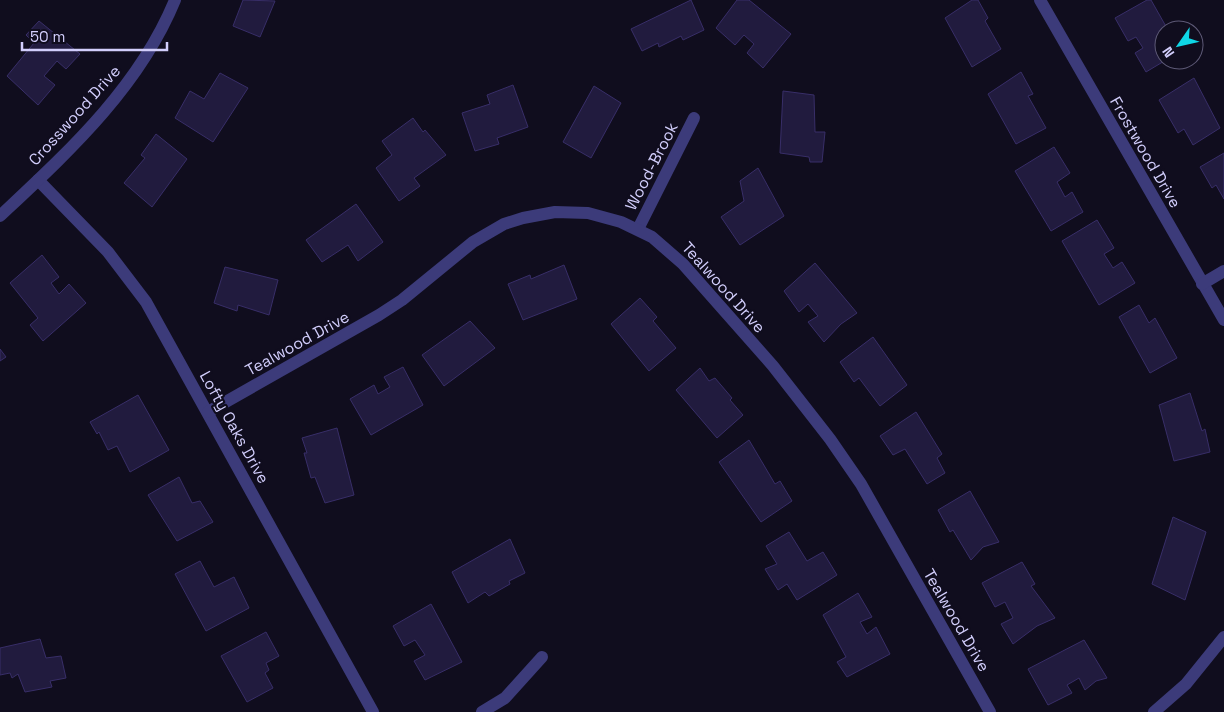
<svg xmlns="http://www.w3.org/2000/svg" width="1224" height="712" font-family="'Space Grotesk',sans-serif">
<rect width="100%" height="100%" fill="#100d1e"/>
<!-- building -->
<g fill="#211b3e" stroke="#382e68">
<path d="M243 0 275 1 260 37 233 26Z"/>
<path d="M691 0 704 30 683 40 681 36 659 47 658 43 642 51 631 29Z"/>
<path d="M737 0H749L791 34 763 68 747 53 754 44 744 35 735 45 716 28Z"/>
<path d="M972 0H978L988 18 985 21 1001 49 972 67 945 18Z"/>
<path d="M1147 0H1151L1168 30H1164V60H1166L1146 72 1135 53 1143 48 1136 37 1128 41 1115 18Z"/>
<path d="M39 21 80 54 66 69 57 61 44 76 55 85 38 105 7 76 34 43 26 35Z"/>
<path d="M1021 72 1033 94 1028 96 1046 128 1016 144 988 94Z"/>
<path d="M220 73 248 88 213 142 175 118 190 91 204 99Z"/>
<path d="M1194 78 1220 128 1193 145 1184 129 1178 133 1159 100Z"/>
<path d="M513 85 528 127 497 138 499 144 475 151 462 113 490 104 487 95Z"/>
<path d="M594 86 621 103 591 158 563 142Z"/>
<path d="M783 91 814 95 815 132H825L822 162H810L809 157 780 153Z"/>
<path d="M413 118 423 132 425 130 446 155 414 178 420 186 399 201 376 168 392 155 382 141Z"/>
<path d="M156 134 187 159 152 207 124 183 145 158 141 155Z"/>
<path d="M1054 147 1070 173 1057 182 1065 197 1072 192 1083 212 1051 231 1015 171Z"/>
<path d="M1224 153V199L1216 185 1212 188 1200 167Z"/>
<path d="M758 168 784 216 740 245 721 217 744 201 740 181Z"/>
<path d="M356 204 383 242 358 261 348 245 322 262 306 240Z"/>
<path d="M1097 220 1114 248 1104 254 1113 268 1122 262 1135 283 1099 305 1062 241Z"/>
<path d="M42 255 59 277 51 283 59 294 69 284 86 303 43 341 30 325 38 318 10 283Z"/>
<path d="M815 263 857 313 841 324 824 342 808 322 818 316 808 304 799 312 784 291Z"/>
<path d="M564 265 577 299 523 320 508 284 530 275 531 279Z"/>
<path d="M225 267 278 280 269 315 238 305 237 311 214 303Z"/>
<path d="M640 298 657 317 653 321 676 348 649 371 611 324Z"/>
<path d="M1139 305 1149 323 1155 318 1177 358 1150 373 1119 317Z"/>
<path d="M470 321 495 348 444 386 422 355Z"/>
<path d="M873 337 907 385 880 406 859 378 854 382 840 362Z"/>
<path d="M0 349 6 357 0 361Z"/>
<path d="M403 367 423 405 371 435 350 399 374 385 378 394 390 387 384 377Z"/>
<path d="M700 368 709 381 715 378 732 398 730 400 743 415 717 438 676 390Z"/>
<path d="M1190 393 1202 431 1205 429 1210 452 1174 461 1159 405Z"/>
<path d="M138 395 169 450 130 472 117 446 108 450 99 432 97 434 90 422Z"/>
<path d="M916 412 942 454 937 458 945 473 927 484 905 449 893 455 880 436Z"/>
<path d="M337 428 354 495 325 503 315 477 311 478 304 453H307L302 438Z"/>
<path d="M749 440 775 484 780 481 792 501 761 522 719 462Z"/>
<path d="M179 477 192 503 200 501 213 522 177 541 148 495Z"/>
<path d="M970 491 999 542 983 547 971 560 953 530 950 532 938 510Z"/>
<path d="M1173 517 1206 532 1185 600 1152 584Z"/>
<path d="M789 532 807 561 823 552 837 575 797 600 787 584 778 590 765 569 777 564 766 546Z"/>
<path d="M510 539 525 573 509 581 510 584 489 596 485 592 468 603 452 572Z"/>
<path d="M200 561 214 587 234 577 249 608 206 631 175 574Z"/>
<path d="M1022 562 1035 584 1031 586 1055 618 1037 626 1013 644 1001 624 1013 618 1005 602 995 607 982 583Z"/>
<path d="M858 593 872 617 860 622 867 634 876 627 890 654 847 677 837 662 846 657 823 615Z"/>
<path d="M431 604 462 662 425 680 414 661 425 655 415 640 404 646 393 626Z"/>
<path d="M266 632 279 656 266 663 269 670 265 673 273 688 247 702 221 656Z"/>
<path d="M40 639 46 658 61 656 66 678 50 681 52 687 25 692 18 674 12 678 10 673 0 675V648Z"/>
<path d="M1084 640 1107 678 1096 681 1085 690 1079 678 1067 685 1072 693 1048 705 1028 669Z"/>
</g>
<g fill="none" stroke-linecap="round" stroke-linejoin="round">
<!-- street -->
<g stroke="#3c3b7a" stroke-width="12">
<path d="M1040 0 1224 320"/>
<path d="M38 180 108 252 146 302 373 712"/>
<path d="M0 216C67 153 139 88 175 0"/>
<path d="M638 229 694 118"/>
<path d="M1202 284 1224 271"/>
<path d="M208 412 379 315 402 300 473 242 504 224 523 218 555 212 588 213 621 222 652 237 683 264 773 366 830 439 861 484 990 712"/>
<path d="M482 712 505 698 542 657"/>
<path d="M1154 712 1186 684 1224 637"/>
</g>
</g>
<g text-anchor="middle" stroke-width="4.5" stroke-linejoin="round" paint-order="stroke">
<!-- street labels -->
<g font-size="16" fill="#d2cefc" stroke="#100d1e">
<text transform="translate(74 115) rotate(-48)" y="6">Crosswood Drive</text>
<text transform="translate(1146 152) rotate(60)" y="6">Frostwood Drive</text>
<text transform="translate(651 166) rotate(-63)" y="6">Wood-Brook</text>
<text transform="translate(724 287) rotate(48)" y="6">Tealwood Drive</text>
<text transform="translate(297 343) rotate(-29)" y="6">Tealwood Drive</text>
<text transform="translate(235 427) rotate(61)" y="6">Lofty Oaks Drive</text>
<text transform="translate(957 620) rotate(60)" y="6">Tealwood Drive</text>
</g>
</g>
<!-- north arrow -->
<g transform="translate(1179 45) rotate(236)"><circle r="24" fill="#100d1e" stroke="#5e5a77"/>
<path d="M0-4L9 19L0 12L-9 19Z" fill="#0fd6e6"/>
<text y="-8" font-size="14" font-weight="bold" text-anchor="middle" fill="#d2cefc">N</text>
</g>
<!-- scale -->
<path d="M22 42v8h145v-8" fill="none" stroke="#d2cefc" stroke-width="2.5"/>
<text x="30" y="42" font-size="15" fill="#d2cefc" stroke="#100d1e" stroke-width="4" paint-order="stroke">50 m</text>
</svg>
